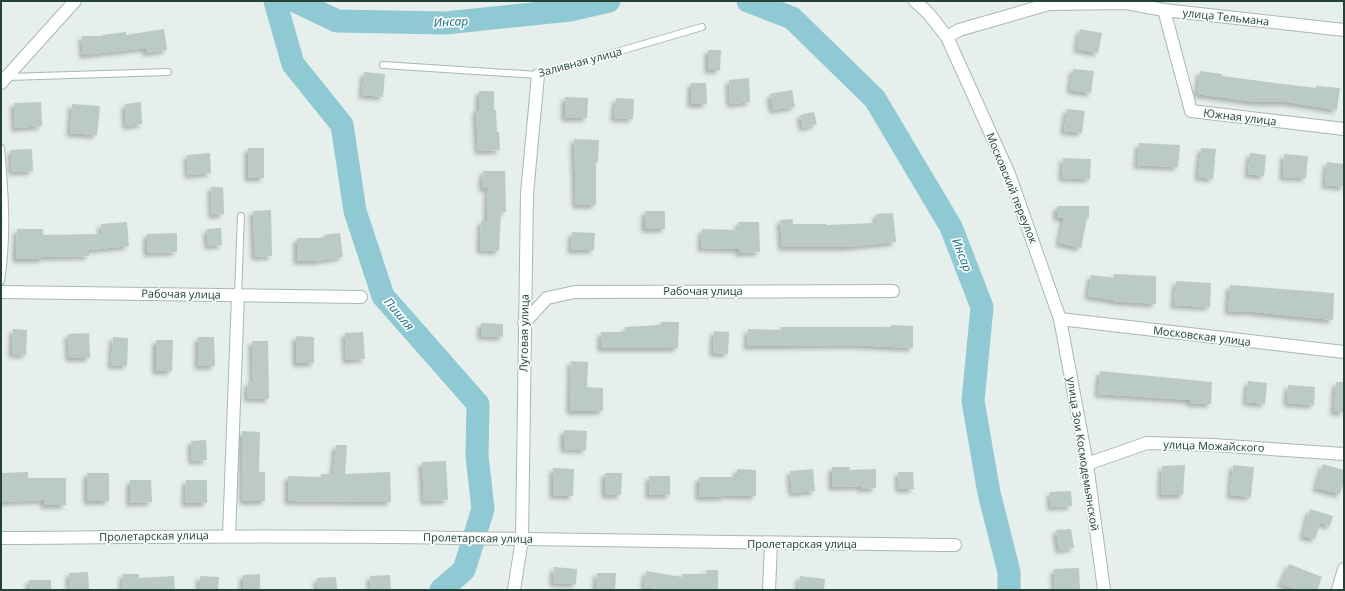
<svg xmlns="http://www.w3.org/2000/svg" width="1345" height="591" font-family="'Open Sans',sans-serif">
<defs>
<filter id="shadow"><feDropShadow dx="-3.5" dy="3.5" stdDeviation="2" flood-color="#0004"/></filter>
</defs>
<rect width="100%" height="100%" fill="#e6efeb"/>
<g fill="none" stroke-linecap="round" stroke-linejoin="round">
<!-- river -->
<g stroke="#8ec9d4" stroke-width="23">
<path d="M275 1 293 64 342 125 355 211 383 296 478 404 477 456 483 509 464 570 441 590"/>
<path d="M295 1 337 21 445 23 570 10 609 1"/>
<path d="M748 1 792 18 875 99 951 227 982 307 973 401 989 493 1009 572V590"/>
</g>
</g>
<!-- building -->
<g fill="#bbcac4" filter="url(#shadow)">
<path d="M164 29 167 50 146 53V48L83 55 82 36H102V35L126 32V35Z"/>
<path d="M1080 29 1102 33 1098 53 1077 49Z"/>
<path d="M708 50H721L720 70H708Z"/>
<path d="M1073 69 1094 71 1091 93 1070 90Z"/>
<path d="M1200 71 1222 74V76L1275 83 1316 88V86L1340 88 1337 110 1287 102H1256L1197 94Z"/>
<path d="M364 72 385 74 383 97 362 95Z"/>
<path d="M749 78 750 102 730 104 729 80Z"/>
<path d="M691 83H706L707 104H691Z"/>
<path d="M792 90 795 107 773 110 770 94Z"/>
<path d="M479 91H494V110H496L497 132H499L500 150 478 151 476 110H479Z"/>
<path d="M565 97 588 98 587 118H565Z"/>
<path d="M616 98 634 99 633 119 614 118Z"/>
<path d="M41 102 42 126 15 128 14 103Z"/>
<path d="M141 102 142 124 126 126 125 104Z"/>
<path d="M72 104 100 106 97 135 70 133Z"/>
<path d="M1067 109 1085 111 1082 133 1064 131Z"/>
<path d="M814 112 817 124 803 128 800 115Z"/>
<path d="M574 139 599 140 598 162H596V205H576Z"/>
<path d="M1139 143 1180 145 1178 167 1137 165Z"/>
<rect x="248" y="148" width="16" height="30"/>
<path d="M1201 148 1216 149 1213 179 1198 177Z"/>
<path d="M32 149 33 171 12 172 11 150Z"/>
<path d="M210 153 211 173 188 175 187 155Z"/>
<path d="M1250 153 1266 155 1264 176 1248 174Z"/>
<path d="M1284 154 1308 156 1306 178 1283 177Z"/>
<path d="M1063 158 1091 159 1090 179 1062 178Z"/>
<path d="M1327 162 1344 164V187L1325 185Z"/>
<path d="M483 171H505L506 212H501L499 251 480 250 481 221H487L488 188H482Z"/>
<path d="M211 187H223L224 214 212 215Z"/>
<path d="M1057 206H1089V218H1087L1081 248 1059 243 1064 218H1057Z"/>
<path d="M271 210 272 256 255 257 253 211Z"/>
<rect x="645" y="211" width="20" height="18"/>
<path d="M893 213 896 242 847 247H782L780 220 793 219V224H826V225L877 223 876 214Z"/>
<path d="M127 222 129 246 89 250V256L42 257V259H16L17 229H43V235L102 234 101 224Z"/>
<path d="M738 222H759L760 252 739 253V249L701 248 702 229 739 230Z"/>
<path d="M221 228 222 245 208 246 207 229Z"/>
<path d="M572 232 595 233 594 250H571Z"/>
<path d="M177 233V252L147 253V234Z"/>
<path d="M340 233 343 257 316 261H297V238H324V235Z"/>
<path d="M1114 274 1156 276V304L1113 301V300L1088 296 1091 275 1114 278Z"/>
<path d="M1176 281 1211 283 1210 307 1174 305Z"/>
<path d="M1230 285 1334 293 1333 320 1245 311V312L1228 311Z"/>
<path d="M661 322H679L678 348H601V332H626L625 327 661 325Z"/>
<path d="M481 323 503 324V337L481 336Z"/>
<path d="M891 325 913 326V348L853 345 747 346 748 329 781 330V327H891Z"/>
<path d="M13 329 27 330 26 355 12 354Z"/>
<path d="M714 331 729 332 728 354 713 353Z"/>
<path d="M363 332 365 359 346 360 345 333Z"/>
<path d="M89 333 90 358H69L68 334Z"/>
<path d="M296 336 314 337V363H296Z"/>
<path d="M113 337 128 338 127 366 111 365Z"/>
<path d="M198 337H214L215 366H198Z"/>
<path d="M156 340H173L172 371H156Z"/>
<path d="M252 341H268L269 399 247 398 248 382H253Z"/>
<path d="M571 361 588 362 587 387 603 388V411H570Z"/>
<path d="M1100 371 1212 382 1211 404 1190 403V400L1098 394Z"/>
<path d="M1248 381 1267 383 1265 404 1246 402Z"/>
<path d="M1336 382H1344V412H1334Z"/>
<path d="M1288 385 1315 387 1314 405 1287 403Z"/>
<path d="M564 430 587 431 586 450 564 449Z"/>
<path d="M242 431 260 432 259 472H265V501H243Z"/>
<path d="M206 440 207 460 192 461 191 441Z"/>
<path d="M336 445H347L345 474 390 472 391 502 288 501V476L321 477V474H333Z"/>
<path d="M446 461 448 500 424 501 422 462Z"/>
<path d="M1323 464 1344 470V481L1340 494 1316 488Z"/>
<path d="M1185 465 1183 495H1161L1162 466Z"/>
<path d="M1233 465 1254 467 1251 497 1230 495Z"/>
<path d="M832 467H850V470L876 469V488L861 489V486L832 487Z"/>
<path d="M553 468 574 469 573 496 553 495Z"/>
<path d="M737 469 756 470V496L724 495V497H699V477H737Z"/>
<path d="M813 469 815 491 792 493 790 471Z"/>
<path d="M28 472V478H66V505H44V500L1 502V473Z"/>
<path d="M898 472H913L914 489H899Z"/>
<rect x="87" y="473" width="22" height="28"/>
<path d="M605 473H622L621 495H605Z"/>
<rect x="649" y="476" width="21" height="19"/>
<path d="M130 480H151L152 502 130 503Z"/>
<path d="M186 480H207V503H185Z"/>
<path d="M1071 491 1072 506 1051 507 1050 492Z"/>
<path d="M1310 509 1333 516 1330 526 1320 523 1315 539 1303 536Z"/>
<path d="M1071 529 1074 548 1059 550 1056 530Z"/>
<path d="M1289 564 1322 577 1317 590H1298L1281 584Z"/>
<path d="M554 567 577 569 576 584 553 583Z"/>
<path d="M1079 568 1080 590H1055L1054 569Z"/>
<path d="M706 570H718V590H666L644 587 646 571 682 577V574H707Z"/>
<path d="M88 572 89 590H70L69 573Z"/>
<path d="M597 573H616L615 590H596Z"/>
<path d="M123 574H139V578L174 576 175 590H122Z"/>
<path d="M260 574V590H243V575Z"/>
<path d="M390 575 391 590H371L370 576Z"/>
<path d="M200 576 219 577 218 590H199Z"/>
<path d="M800 576 825 579 824 590H798Z"/>
<path d="M336 577 337 590H318L317 578Z"/>
<rect x="29" y="580" width="22" height="10"/>
</g>
<g fill="none" stroke-linecap="round" stroke-linejoin="round">
<defs>
<g id="service">
<path d="M383 65 538 75 702 27"/>
<path d="M7 77 168 72"/>
<path d="M1 148C5 192 8 238 1 281"/>
<path d="M238 295 241 216"/>
</g>
<g id="minor">
<path d="M1164 10 1191 111 1344 129"/>
<path d="M947 37 959 30 1049 4 1126 3 1164 10 1344 30"/>
<path d="M1 83 75 1"/>
<path d="M1 292 361 297"/>
<path d="M1060 319 1344 352"/>
<path d="M524 323 547 298 575 292 893 291"/>
<path d="M1087 464 1147 443 1213 445 1344 454"/>
<path d="M229 536 238 295"/>
<path d="M1 538C151 537 301 535 452 538 619 540 787 544 955 545"/>
<path d="M514 590 522 539 527 194 538 75"/>
<path d="M769 590 771 544"/>
<path d="M1338 590 1344 569"/>
</g>
<path id="tertiary" d="M915 1 928 13 947 37 1009 174 1060 319 1087 464 1104 590"/>
</defs>
<!-- service casing -->
<use href="#service" stroke="#a8b8b2" stroke-width="8"/>
<!-- minor casing -->
<use href="#minor" stroke="#a8b8b2" stroke-width="14"/>
<!-- tertiary casing -->
<use href="#tertiary" stroke="#a8b8b2" stroke-width="14"/>
<!-- service -->
<use href="#service" stroke="#fff" stroke-width="6"/>
<!-- minor -->
<use href="#minor" stroke="#fff" stroke-width="12"/>
<!-- tertiary -->
<use href="#tertiary" stroke="#fff" stroke-width="12"/>
</g>
<g text-anchor="middle" stroke-width="3.5" stroke-linejoin="round" paint-order="stroke">
<!-- street labels -->
<g font-size="11" fill="#24423a" stroke="#f7fbf9">
<text transform="translate(1226 17) rotate(6)" y="4">улица Тельмана</text>
<text transform="translate(580 62) rotate(-15)" y="4">Заливная улица</text>
<text transform="translate(1240 117) rotate(7)" y="4">Южная улица</text>
<text transform="translate(1012 188) rotate(68)" y="4">Московский переулок</text>
<text x="703" y="295">Рабочая улица</text>
<text transform="translate(181 294) rotate(1)" y="4">Рабочая улица</text>
<text transform="translate(524 333) rotate(-89)" y="4">Луговая улица</text>
<text transform="translate(1202 336) rotate(7)" y="4">Московская улица</text>
<text transform="translate(1214 446) rotate(2)" y="4">улица Можайского</text>
<text transform="translate(1083 454) rotate(81)" y="4">улица Зои Космодемьянской</text>
<text transform="translate(154 536) rotate(-1)" y="4">Пролетарская улица</text>
<text transform="translate(478 538) rotate(1)" y="4">Пролетарская улица</text>
<text x="802" y="548">Пролетарская улица</text>
</g>
<!-- water labels -->
<g font-size="12" font-style="italic" fill="#1c6f80" stroke="#f7fbf9">
<text transform="translate(451 22) rotate(-3)" y="4">Инсар</text>
<text transform="translate(962 255) rotate(69)" y="4">Инсар</text>
<text transform="translate(399 314) rotate(50)" y="4">Пишля</text>
</g>
</g>
<!-- border -->
<rect width="1345" height="591" fill="none" stroke="#24423a" stroke-width="4"/>
</svg>
